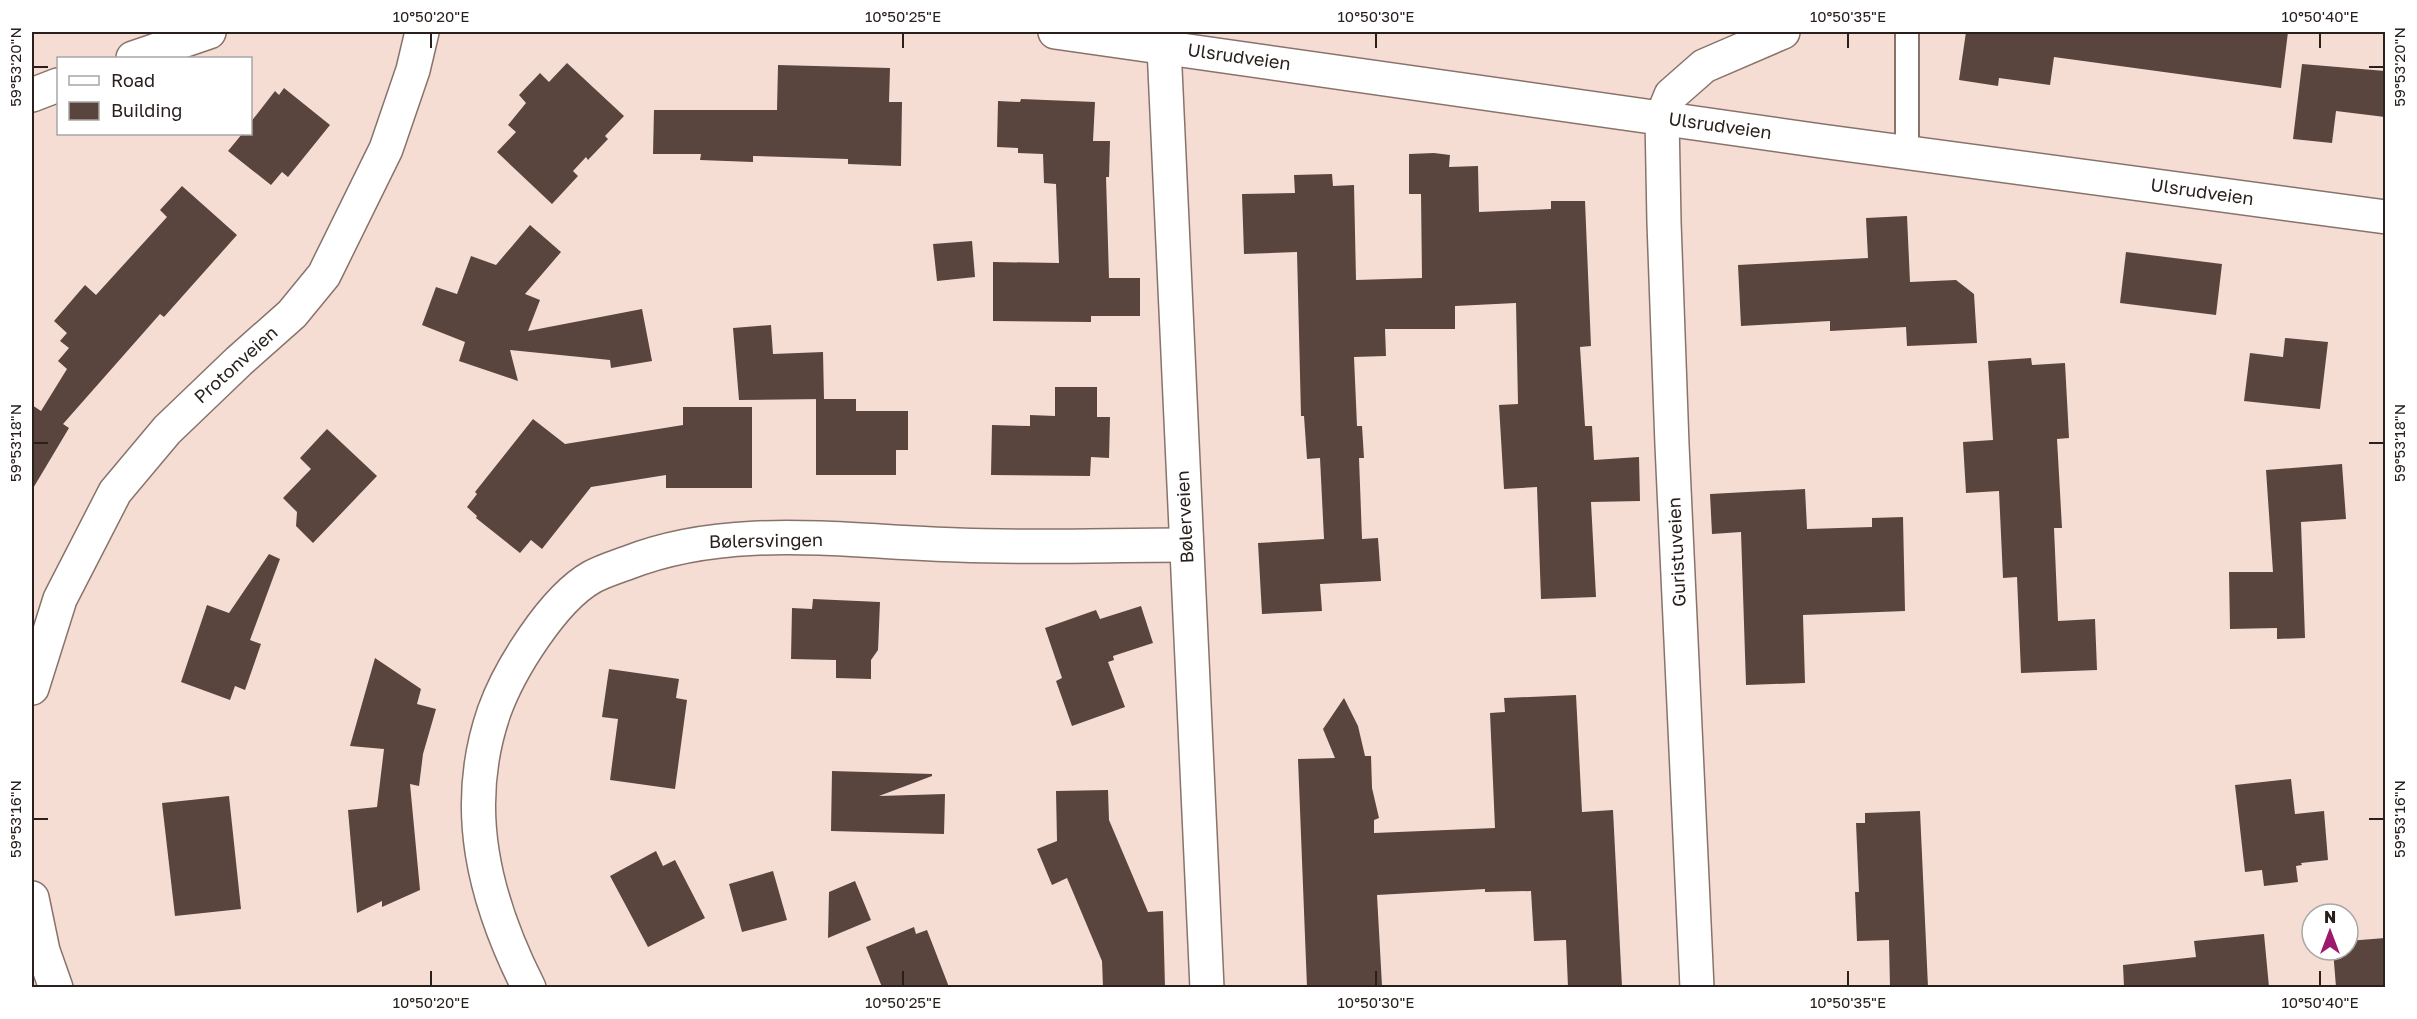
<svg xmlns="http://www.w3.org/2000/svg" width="2417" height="1019" font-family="'Golos Text',sans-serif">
<rect width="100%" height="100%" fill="#f5ddd4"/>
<!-- building -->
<g fill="#59453e">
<path d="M1966 32H2288L2281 88 2054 57 2050 85 1999 78 1998 86 1959 80Z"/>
<path d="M567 63 624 116 605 136 608 139 588 160 586 157 573 171 578 176 552 204 497 152 516 132 508 125 526 103 519 95 540 73 549 82Z"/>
<path d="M2302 64 2385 71V117L2336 111 2332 143 2293 139Z"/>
<path d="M778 65 890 68 889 102H902L901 166 848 164V159L753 156V162L700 160 701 154H653L654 110H777Z"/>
<path d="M284 88 330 125 288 177 282 172 271 185 228 151 242 134H250V123L275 91 279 95Z"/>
<path d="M1021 99 1095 102 1093 141H1110L1109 177H1106L1109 278H1140V316H1091V322L993 321V262L1059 263 1056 184 1044 183 1043 154 1018 153V148L997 147 998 101 1020 102Z"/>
<path d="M1434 153 1450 155 1449 167 1478 166 1479 212 1551 209V201H1585L1591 346 1580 347 1585 426H1592L1594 460 1639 457 1640 501 1591 502 1596 597 1541 599 1537 487 1504 489 1499 405 1518 404 1516 303 1455 306V329H1385L1386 356 1354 357 1357 426H1362L1364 458H1359L1362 539 1378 538 1381 581 1320 584 1322 611 1262 614 1258 543 1324 539 1320 458 1307 459 1304 416H1301L1297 252 1244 254 1242 194 1295 193 1294 175 1332 174 1333 186 1354 185 1356 280 1422 278 1421 194H1409V154Z"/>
<path d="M182 186 237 235 164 317 160 314 63 424 69 428 32 490V405L41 411 67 369 58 361 69 348 60 341 67 333 54 321 85 285 96 295 167 217 160 210Z"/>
<path d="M1907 216 1910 282 1956 280 1974 294 1977 343 1907 346 1906 327 1830 331V321L1741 326 1738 265 1868 258 1866 218Z"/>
<path d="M530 225 561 252 525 294 540 300 528 331 642 309 652 361 611 368 610 360 510 350 518 381 459 361 465 342 422 325 436 287 457 294 471 256 496 265Z"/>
<path d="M972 241 975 277 937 281 933 244Z"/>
<path d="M2126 252 2222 264 2216 315 2120 303Z"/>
<path d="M771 325 773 354 823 352 824 399 739 400 733 328Z"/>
<path d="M2285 338 2328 342 2320 409 2244 401 2250 353 2283 357Z"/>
<path d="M2031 358 2032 365 2065 363 2069 438 2057 439 2062 528H2054L2058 621 2095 619 2097 670 2021 673 2017 577 2003 578 1999 491 1966 493 1963 442 1993 440 1988 361Z"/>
<path d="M1055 387H1097V417H1110L1109 458 1091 457 1090 476 991 475 992 425 1030 426V415L1055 416Z"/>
<path d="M816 399H856V411H908V450H896V475H816Z"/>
<path d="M683 407H752V488H666V475L591 487 542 549 531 540 520 553 476 518 477 516 467 507 477 494 475 492 533 419 565 444 683 425Z"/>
<path d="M327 429 377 476 313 543 296 526 297 512 283 498 311 469 300 458Z"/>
<path d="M2342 464 2346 519 2301 522 2305 638 2277 639V628L2230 629 2229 572H2273L2266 470Z"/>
<path d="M1805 489 1807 529 1872 527V518L1903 517 1905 611 1803 615 1805 683 1746 685 1741 532 1712 534 1710 494Z"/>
<path d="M269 554 280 559 250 640 261 644 245 690 235 686 230 700 181 682 207 605 229 613Z"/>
<path d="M813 599 880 602 878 650 871 660V679L836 678V660L791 659 792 608 812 609Z"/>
<path d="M1141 606 1153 643 1113 656 1114 660 1108 662 1125 707 1072 726 1056 681 1062 678 1045 628 1096 610 1100 619Z"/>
<path d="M375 658 421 689 417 704 436 709 423 754 419 786 410 784 420 890 382 907V901L357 913 348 810 377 807 384 749 350 746Z"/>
<path d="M609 669 679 679 676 698 687 700 675 789 610 780 618 719 602 717Z"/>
<path d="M1576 695 1582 812 1613 810 1622 987H1568L1566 940 1534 941 1531 891 1485 892V889L1377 895 1382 986 1307 987 1298 759 1335 758 1323 729 1344 698 1358 726 1365 756H1371L1372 788 1379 818 1374 820V833L1495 828 1490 713 1505 712 1504 698Z"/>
<path d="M832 771 932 774V776L879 796 945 794 944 834 831 831Z"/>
<path d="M2291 779 2295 814 2324 811 2328 860 2301 863 2302 865 2296 866 2298 882 2264 886 2262 870 2245 872 2235 785Z"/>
<path d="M1108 790 1109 820 1148 912 1163 911 1165 987H1103L1102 961 1067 878 1052 885 1037 849 1057 841 1056 791Z"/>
<path d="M229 796 241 909 175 916 162 803Z"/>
<path d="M1920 811 1928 987H1890L1889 940 1857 941 1855 892H1859L1856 823H1865V813Z"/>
<path d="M656 851 663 866 675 860 705 918 648 947 610 876Z"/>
<path d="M773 871 787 920 742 932 729 884Z"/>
<path d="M855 881 871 920 828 938 829 892Z"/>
<path d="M914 927 916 934 927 930 949 987H882L866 947Z"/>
<path d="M2264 934 2269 987H2124L2123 965 2196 957 2194 941Z"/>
<path d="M2385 938V987H2336L2333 950H2348V941Z"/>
</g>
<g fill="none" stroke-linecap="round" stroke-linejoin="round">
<defs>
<path id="service" d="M1907 32V152"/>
<g id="minor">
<path d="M1055 32 1821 141 2386 217"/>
<path d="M1164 47 1207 988"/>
<path d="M133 58 209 32"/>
<path d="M32 95 58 85"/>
<path d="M32 688 60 599 115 492 167 430 239 361 292 314 324 275 386 149 413 70 422 32"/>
<path d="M32 898 43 951 56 988"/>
<path d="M529 988C484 899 461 808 494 712 509 670 553 599 592 577 603 571 616 567 627 563 731 522 848 542 958 545 1034 548 1110 545 1186 545"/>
<path d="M1697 988 1672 445 1664 222 1662 117 1671 95 1704 66 1783 32"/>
</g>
</defs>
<!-- service casing -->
<use href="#service" stroke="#88736b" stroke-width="26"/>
<!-- minor casing -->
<use href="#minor" stroke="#88736b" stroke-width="36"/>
<!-- service -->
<use href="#service" stroke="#fff" stroke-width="22"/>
<!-- minor -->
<use href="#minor" stroke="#fff" stroke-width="33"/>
</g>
<!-- ticks -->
<path fill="none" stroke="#29201d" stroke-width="2" d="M431 33V48M903 33V48M1376 33V48M1848 33V48M2320 33V48M33 67H48M2369 67H2384M33 443H48M2369 443H2384M33 819H48M2369 819H2384M431 971V986M903 971V986M1376 971V986M1848 971V986M2320 971V986"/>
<g text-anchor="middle" stroke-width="6" stroke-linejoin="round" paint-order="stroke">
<!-- street labels -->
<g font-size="18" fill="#29201d" stroke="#fff">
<text transform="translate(1239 57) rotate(8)" y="6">Ulsrudveien</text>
<text transform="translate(1720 126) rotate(8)" y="6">Ulsrudveien</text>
<text transform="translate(2202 192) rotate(8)" y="6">Ulsrudveien</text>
<text transform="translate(236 365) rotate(-42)" y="6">Protonveien</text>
<text transform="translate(1185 517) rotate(-93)" y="6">Bølerveien</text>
<text transform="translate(766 541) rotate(-1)" y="6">Bølersvingen</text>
<text transform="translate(1677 552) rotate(-93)" y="6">Guristuveien</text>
</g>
</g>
<!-- border -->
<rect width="2417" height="1019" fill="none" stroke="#ffffff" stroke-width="66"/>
<!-- legend -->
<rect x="57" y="57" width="195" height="78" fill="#ffffff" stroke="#a9a6a5" stroke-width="1.5"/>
<rect x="69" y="76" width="30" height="9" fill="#ffffff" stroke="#a9a6a5" stroke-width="1.5"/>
<text x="111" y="87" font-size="18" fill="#29201d">Road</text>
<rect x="69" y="102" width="30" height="18" fill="#59453e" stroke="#a9a6a5" stroke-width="1.5"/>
<text x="111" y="117" font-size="18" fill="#29201d">Building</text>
<!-- north arrow -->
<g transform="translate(2330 932)"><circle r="28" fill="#ffffff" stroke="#a9a6a5" stroke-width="1.5"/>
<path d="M0-4.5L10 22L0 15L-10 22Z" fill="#9c196c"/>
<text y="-9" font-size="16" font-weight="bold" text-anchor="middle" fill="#29201d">N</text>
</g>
<rect x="33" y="33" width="2351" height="953" fill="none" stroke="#29201d" stroke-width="2"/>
<g font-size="15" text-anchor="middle" fill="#29201d">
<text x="431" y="22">10°50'20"E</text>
<text x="903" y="22">10°50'25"E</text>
<text x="1376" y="22">10°50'30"E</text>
<text x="1848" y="22">10°50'35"E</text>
<text x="2320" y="22">10°50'40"E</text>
<text transform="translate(16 67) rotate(-90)" y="5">59°53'20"N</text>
<text transform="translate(2400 67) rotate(-90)" y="5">59°53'20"N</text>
<text transform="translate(16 443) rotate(-90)" y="5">59°53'18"N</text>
<text transform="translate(2400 443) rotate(-90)" y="5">59°53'18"N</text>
<text transform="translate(16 819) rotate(-90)" y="5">59°53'16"N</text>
<text transform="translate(2400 819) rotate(-90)" y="5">59°53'16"N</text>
<text x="431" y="1008">10°50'20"E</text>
<text x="903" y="1008">10°50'25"E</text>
<text x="1376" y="1008">10°50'30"E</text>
<text x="1848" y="1008">10°50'35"E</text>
<text x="2320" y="1008">10°50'40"E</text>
</g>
</svg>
